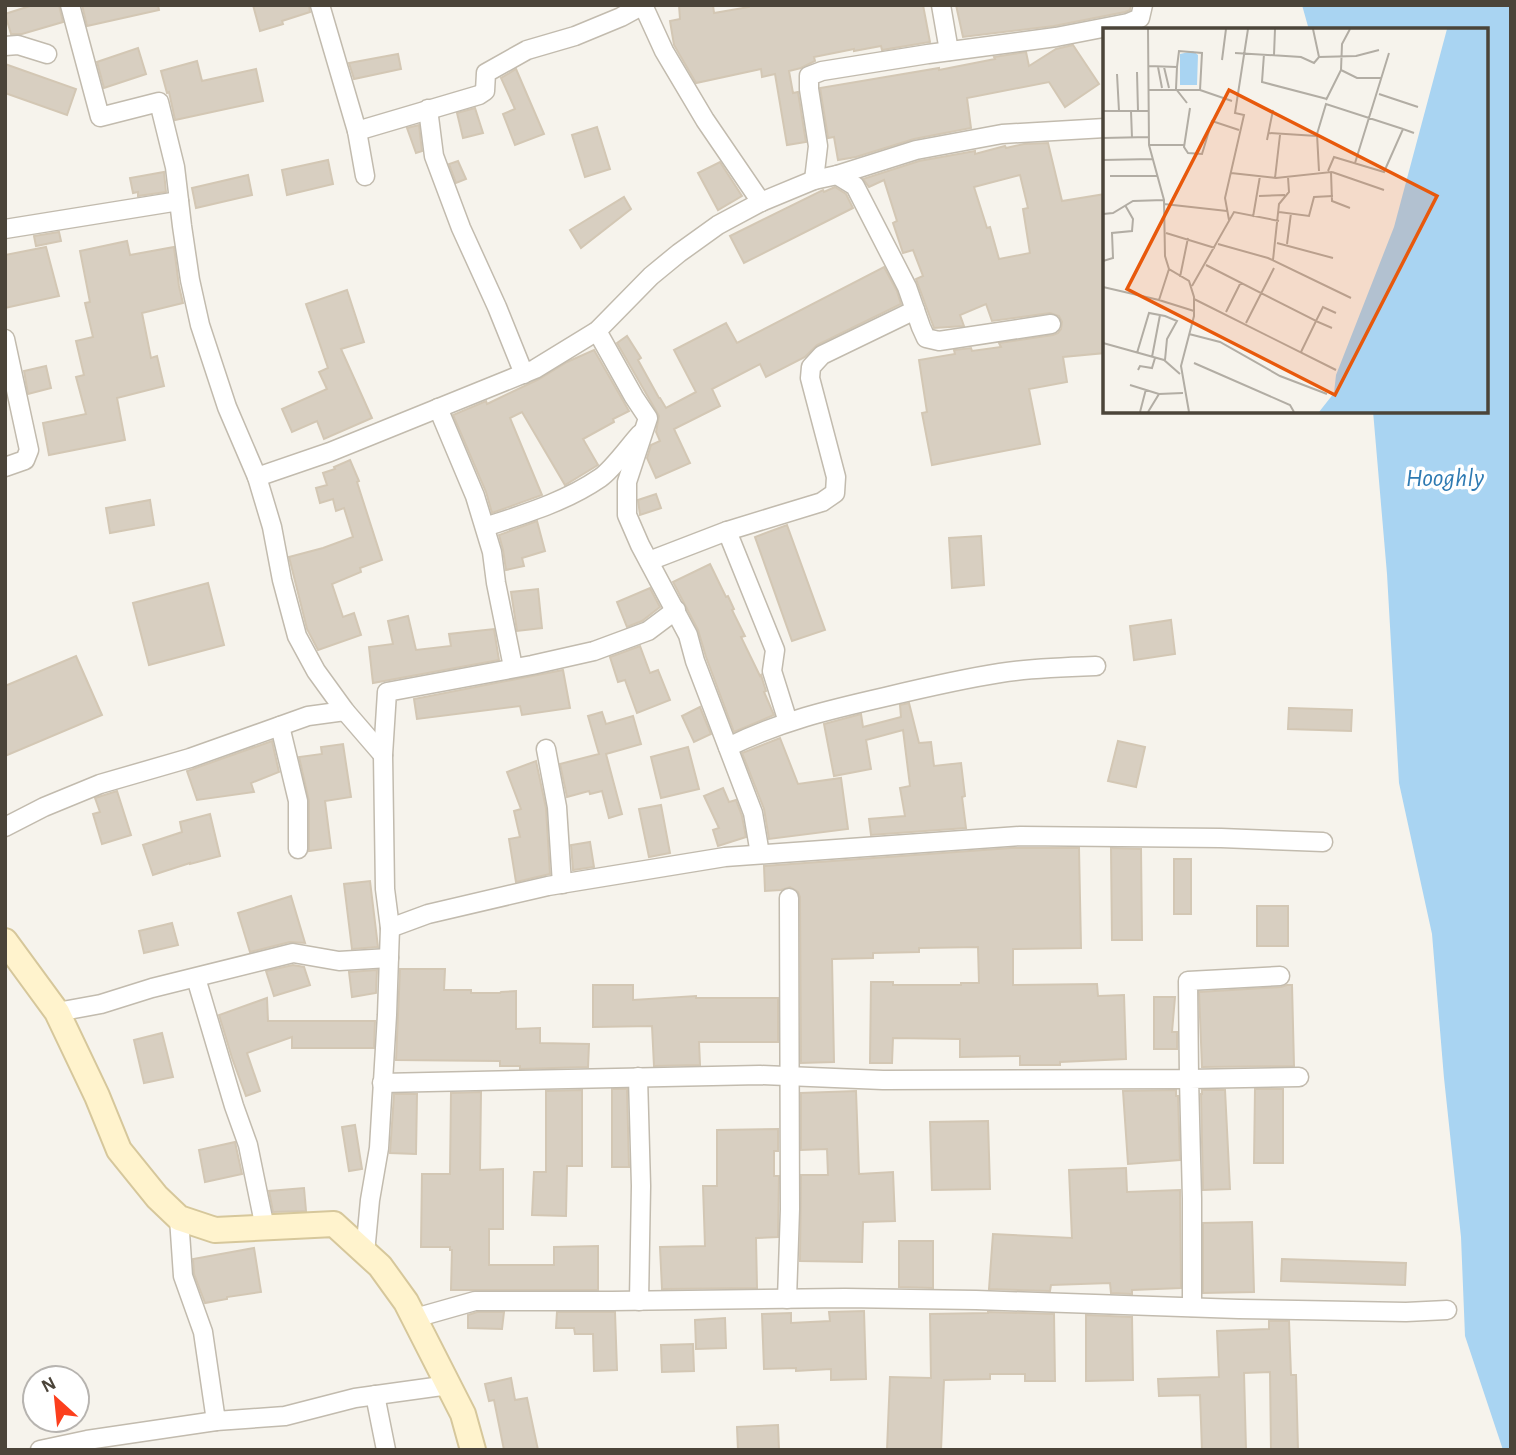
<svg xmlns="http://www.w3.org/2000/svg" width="1516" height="1455" font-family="'Alegreya Sans',sans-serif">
<rect width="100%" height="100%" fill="#f6f3ec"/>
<!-- water -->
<path fill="#a9d4f2" d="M1302 5H1511V1450H1503L1465 1336 1461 1237 1444 1078 1432 934 1399 783 1387 574 1373 411H1486V30H1309Z"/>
<!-- building -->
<g fill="#d8cfc1" stroke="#d3c7b4" stroke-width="2" fill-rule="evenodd">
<path d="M33 5H59L63 22 22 34H11L5 14Z"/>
<path d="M82 5H158L159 10 87 26Z"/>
<path d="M253 5H309L310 12 282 21 283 24 260 31Z"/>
<path d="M679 5H713L714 13 749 7V5H923L930 42 882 50 881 46 854 51V49L814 57 815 61 801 68 789 71 793 93 798 92 806 142 787 145 775 74 762 77 761 69 696 83 674 45 670 21 680 19Z"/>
<path d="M956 5H1131L1130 10 1125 12 1054 26 963 37Z"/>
<path d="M1073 45 1099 84 1065 107 1049 82 967 98 971 128 914 139 856 157 838 160 834 137 828 138 820 88 939 68V70L995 59 994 57 1026 52 1029 66 1056 49Z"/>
<path d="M138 48 146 74 104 88 97 62Z"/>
<path d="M398 54 401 69 354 79 349 63Z"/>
<path d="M197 61 202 81 256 69 263 101 175 120 169 92 167 93 161 71Z"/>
<path d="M5 64 76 89 67 115 5 93Z"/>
<path d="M516 69 544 134 515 145 503 114 515 109 501 78Z"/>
<path d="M475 108 483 133 463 138 457 113Z"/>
<path d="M419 125 422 151 416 153 407 128Z"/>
<path d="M597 127 610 169 585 177 572 135Z"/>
<path d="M1048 143 1062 201 1105 194V353L1063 357 1067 382 1029 389 1040 444 932 465 922 413 927 412 919 360 955 354 954 350 971 348 972 351 1001 347 999 343 1053 335 1058 333 1061 329 1062 322 1059 316 1050 313 992 321 986 304 960 315 964 326 934 328 916 279 923 276 913 250 903 253 893 223 897 221 884 180 869 187 863 179 919 161 975 151V154L1005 146 1006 148 1024 144ZM1020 175 1028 208 1023 209 1030 253 999 259 990 227 987 228 974 187Z"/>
<path d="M328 160 333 184 287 195 282 170Z"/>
<path d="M458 161 466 179 456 183 449 164Z"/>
<path d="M720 162 742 196 718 210 698 173Z"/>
<path d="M164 172 166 192 138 196V192L133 193 130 178Z"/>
<path d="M248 175 252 195 196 208 192 188Z"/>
<path d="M835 187 846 194 853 208 744 263 730 236 823 190 824 192Z"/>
<path d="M624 197 631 209 581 248 570 230Z"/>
<path d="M59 232 61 241 36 246 34 236Z"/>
<path d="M127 241 130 255 174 247 179 286 183 303 142 313 151 358 157 356 164 386 117 398 125 440 49 455 43 423 86 414 76 377 84 375 76 341 93 337 85 303 90 302 80 251Z"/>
<path d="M46 247 59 296 5 308V255Z"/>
<path d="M884 267 897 291 901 304 817 345 805 357 766 377 760 364 712 389 720 406 674 429 690 463 656 478 647 458 651 445 660 441 656 432 659 416 617 343 627 336 641 358 638 360 659 398H660L666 408 696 392 674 350 726 323 737 343Z"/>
<path d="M347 290 364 342 341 349 372 418 324 439 317 421 292 432 282 409 327 389 319 372 328 368 306 304Z"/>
<path d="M594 350 629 411 613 419 614 422 583 439 598 465 565 485 522 412 510 418 542 495 492 513 486 492 453 415 486 401 487 404 539 379 567 362Z"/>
<path d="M46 366 51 388 28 394 24 371Z"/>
<path d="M350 460 359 481 357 482 382 560 360 568 361 572 332 584 343 617 354 613 361 635 318 650 307 629 289 557 323 548 353 537 344 508 336 511 333 499 320 503 316 488 327 485 323 473 335 469 334 467Z"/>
<path d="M656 494 661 508 640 515 638 500Z"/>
<path d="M150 500 154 525 110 533 106 508Z"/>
<path d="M537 521 545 551 522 558 524 566 506 570 503 550 499 535Z"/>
<path d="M787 525 825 630 792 641 755 537Z"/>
<path d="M981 536 984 585 952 588 949 538Z"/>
<path d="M710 564 726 597 728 596 734 609 732 610 745 636 741 637 760 676 761 675 766 691 764 692 774 715 734 732 706 657 698 630 673 582Z"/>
<path d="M208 583 224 645 149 665 133 603Z"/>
<path d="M650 588 660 607 642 621 627 627 617 602Z"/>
<path d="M538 589 542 628 517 631 511 592Z"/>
<path d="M408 616 416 650 451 646 449 634 494 629 499 660 373 683 369 647 393 644 388 621Z"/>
<path d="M1171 620 1175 654 1134 660 1130 626Z"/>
<path d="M640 646 650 673 658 670 670 700 637 713 625 680 618 682 610 657Z"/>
<path d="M76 656 102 715 5 756V686Z"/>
<path d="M563 670 570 708 522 715 520 706 417 719 414 699Z"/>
<path d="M909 703 919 743 931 742 934 766 961 763 965 796 962 797 966 828 871 835 869 819 905 816 900 788 910 786 903 730 866 740 871 769 834 776 824 724 861 714 863 727 901 717 900 705Z"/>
<path d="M700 707 711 734 694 742 682 716Z"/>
<path d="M1289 708 1352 710 1351 731 1288 729Z"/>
<path d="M602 712 606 724 633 716 641 744 606 754 622 814 609 818 602 791 590 794 589 791 567 797 560 764 599 754 588 716Z"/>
<path d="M780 738 798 784 841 778 848 829 769 839 764 809 742 753Z"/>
<path d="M272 741 279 772 251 783 254 792 197 800 187 771Z"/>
<path d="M1118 741 1145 747 1136 787 1108 781Z"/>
<path d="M343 744 351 797 325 801 331 848 309 851V801L299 757 322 754 321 747Z"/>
<path d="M688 747 699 789 661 798 651 757Z"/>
<path d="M536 761 546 808 550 874 516 882 509 839 520 837 514 811 521 809 507 772Z"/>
<path d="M723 788 729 802 736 800 742 816 746 837 718 846 713 830 719 828 704 796Z"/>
<path d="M117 791 131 835 102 844 93 814 100 812 95 798Z"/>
<path d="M661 805 670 853 649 857 639 809Z"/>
<path d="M210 814 220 856 190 864V863L153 875 143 845 182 832 180 822Z"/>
<path d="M590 842 594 867 573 870 571 845Z"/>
<path d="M1011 848H1079L1081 948 1013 949V985L1097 984 1098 996 1124 995 1126 1059 1060 1062V1065H1020V1056L960 1057V1039L893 1038 892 1063H870L871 982H893V985H961V983H979L978 947 919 948V952L873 953V958L832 959 834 1062 801 1063 800 897 798 892 790 887 781 890 765 891 764 866Z"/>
<path d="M1111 848 1141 849 1142 940H1112Z"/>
<rect x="1174" y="859" width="17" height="55"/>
<path d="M370 881 378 947 352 949 344 884Z"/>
<path d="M291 896 305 943 290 942 250 952 238 913Z"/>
<rect x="1257" y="906" width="31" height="40"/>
<path d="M172 923 178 945 144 953 139 931Z"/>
<path d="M293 965 304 967 310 985 274 996 266 971Z"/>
<path d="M400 969H445L444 990H471V993H500L501 992 516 991V1029L540 1028V1043L589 1044 588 1067 520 1069V1066H500V1061L396 1060Z"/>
<path d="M377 970 376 993 352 997 349 972Z"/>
<path d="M593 985H633V1000L696 996V998H778V1042H699L700 1065 654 1066 652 1026 593 1027Z"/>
<path d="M1287 985H1292L1294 1066 1202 1067 1199 992 1281 987Z"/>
<path d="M1154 997H1175L1172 1032H1177V1049H1154Z"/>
<path d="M267 998 268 1021H375L374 1048H292V1037L247 1053 260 1091 246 1096 232 1058 219 1015Z"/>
<path d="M162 1033 173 1077 144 1083 134 1040Z"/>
<path d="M612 1089H627L629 1167H612Z"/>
<path d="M1255 1089H1283V1163H1254Z"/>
<path d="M582 1090V1166H567L566 1216 532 1215 534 1172H546V1091Z"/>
<path d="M1176 1090V1096H1178L1180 1160 1128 1164 1123 1091Z"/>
<path d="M1202 1090H1225L1230 1189 1203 1190 1201 1094H1202Z"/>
<path d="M856 1091 859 1174 893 1172 895 1221 863 1222 862 1262 800 1261 801 1175H828L827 1149 801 1150V1093Z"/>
<path d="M481 1092 480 1170 503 1169V1229H489V1265H554V1247L598 1246V1290H451L452 1250H450V1247H421L422 1174H450L451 1093Z"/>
<path d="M394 1094H417L416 1154 390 1153Z"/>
<path d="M988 1121 990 1189 932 1190 930 1122Z"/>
<path d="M355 1125 362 1169 349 1171 342 1127Z"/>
<path d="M778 1129V1151H774V1176H779L778 1237 756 1238 757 1288 662 1289 660 1247 705 1246 703 1186H717V1130Z"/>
<path d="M235 1142 242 1174 205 1182 199 1150Z"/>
<path d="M1126 1168 1127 1192 1180 1190 1181 1288 1132 1290V1294L1111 1293 1110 1283 1051 1285 1050 1291 989 1289 993 1234 1072 1238 1069 1170Z"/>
<path d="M304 1188 306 1211 273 1212 269 1191Z"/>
<path d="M1252 1222 1254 1292 1203 1293V1223Z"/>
<path d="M899 1241H933V1288L899 1287Z"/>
<path d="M254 1248 261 1292 227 1297V1299L205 1303 194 1274 193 1259Z"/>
<path d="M1282 1259 1406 1263 1405 1285 1281 1281Z"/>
<path d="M864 1311 866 1379 831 1380V1369L796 1371V1368L764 1369 762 1314 791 1313V1323L830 1321 829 1312Z"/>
<path d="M477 1312H504L502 1329 468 1328V1315Z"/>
<path d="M557 1312H615L617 1370 594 1371 593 1334H575L574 1328H556Z"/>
<path d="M988 1312 1054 1314 1055 1381H1025V1374H990V1379L944 1380 941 1450H887L890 1377 931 1378 930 1314 988 1313Z"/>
<path d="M1086 1315 1132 1317 1133 1380 1086 1381Z"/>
<path d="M725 1318 726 1348 696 1349 695 1320Z"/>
<path d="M1269 1321H1289L1291 1375H1296L1298 1450H1271L1270 1372 1244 1373 1246 1450H1202L1200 1395 1159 1396 1158 1379 1219 1377 1217 1331 1269 1329Z"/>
<path d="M693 1344 694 1371 662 1372 661 1345Z"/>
<path d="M511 1378 515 1400 527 1398 538 1450H504L494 1400 489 1401 485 1384Z"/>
<path d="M778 1425 779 1450H738L737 1427Z"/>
</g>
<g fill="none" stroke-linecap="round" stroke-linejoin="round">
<defs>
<g id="street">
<path d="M70 5 100 117 159 102 175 167 182 226 190 280 200 325 227 407 257 477 272 527 282 580 297 636 316 671 345 711 383 755"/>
<path d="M320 5 357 131 365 176"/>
<path d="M941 5 949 51"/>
<path d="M5 46 18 45 47 54"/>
<path d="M428 109 434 156 461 228 497 307 524 374"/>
<path d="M357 131 479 95 485 91 486 73 527 50 575 36 621 17 643 5 664 51 705 120 761 202"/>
<path d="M837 175 916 150 1002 134 1105 128"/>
<path d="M814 180 818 146 809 89V76L822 71 928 54 1056 37 1128 23 1140 18 1143 5"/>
<path d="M5 229 179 201"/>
<path d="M597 331 634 397 648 418 627 482V515L640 545 688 635 695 661 753 813 760 854"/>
<path d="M5 339 29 450 25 460 5 467"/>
<path d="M438 408 475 496 492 552 496 583 513 667"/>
<path d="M257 477 330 452 535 369 597 331 651 276 679 253 718 225 761 202 814 180 837 175 855 186 907 287 921 327 926 338 939 341 1051 324"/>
<path d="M485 527C524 514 565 502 600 478 613 469 629 446 640 434"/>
<path d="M727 531 775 650 772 671 788 722"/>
<path d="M649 561 727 531 822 502 835 493 836 477 810 378 811 367 822 355 915 310"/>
<path d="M280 726 298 801V849"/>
<path d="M728 747C781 721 828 710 885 697 923 688 961 679 1000 673 1031 668 1064 667 1096 666"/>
<path d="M546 749 557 807 562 884"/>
<path d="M5 827 44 807 100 784 190 758 308 716 345 711"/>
<path d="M390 928 428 914 548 886 725 857 1020 836 1221 838 1323 842"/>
<path d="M196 978 234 1106 248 1145 265 1228"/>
<path d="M57 1012 101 1004 152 988 293 953 339 961 389 958"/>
<path d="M638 1077 641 1186 639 1301"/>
<path d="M382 1083 760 1075 883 1080 1189 1079 1188 981 1280 976"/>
<path d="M179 1218 183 1276 203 1332 216 1421 285 1416 355 1398 449 1385"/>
<path d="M365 1253 370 1200 379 1148 387 1015 390 928 385 889 383 755 387 692 532 665 594 651 648 631 676 610"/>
<path d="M787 1299 790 1209 789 898"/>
<path d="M1192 1307V1199L1189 1079 1299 1077"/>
<path d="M415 1318 475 1301H612L845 1298 976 1300 1239 1309 1406 1312 1447 1310"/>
<path d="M375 1395 386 1450"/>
<path d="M40 1450 87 1440 216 1421"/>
</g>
<path id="secondary" d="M5 941 57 1012 97 1096 119 1150 157 1197 179 1218 215 1230 334 1224 380 1266 406 1302 463 1414 473 1450"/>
</defs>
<!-- street casing -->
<use href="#street" stroke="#c2bbae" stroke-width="21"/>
<!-- secondary casing -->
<use href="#secondary" stroke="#d6c79b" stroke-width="28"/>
<!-- street -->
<use href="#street" stroke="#fff" stroke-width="18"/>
<!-- secondary -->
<use href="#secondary" stroke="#fff3cd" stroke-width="24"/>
</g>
<g text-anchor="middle" stroke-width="7" stroke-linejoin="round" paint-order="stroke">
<!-- water labels -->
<g font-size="26" font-style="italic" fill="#2e7ab2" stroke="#fff">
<text x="1445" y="486">Hooghly</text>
</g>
</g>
<!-- overview -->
<g transform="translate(1103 28)">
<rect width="385" height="385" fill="#f6f3ec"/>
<path d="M344 1H385V384H216L231 365 233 347 291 199ZM90 23 95 27 94 57H77V26Z" fill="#a9d4f2"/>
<path fill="none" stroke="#b2ada4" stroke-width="2" d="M45 1 46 117 61 172 62 228 66 241 86 253 91 269V288L78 338 86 384M210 1 216 29M132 25 198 29 211 35 216 29 253 28 276 22M161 26 159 54 224 71M171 27 172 1M119 32 123 1M45 38 74 39 76 23 99 25 97 62H45M55 39 59 60M61 39 66 60M74 39 73 61 84 75M238 42 254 50H279M34 44 35 83M14 46 16 83M97 62 129 73M276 66 315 79M223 72 238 42 239 16 247 1M87 80 81 119 85 125 99 126 109 93 136 102M0 83H46M28 83 29 110M166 105 214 108M0 110 46 109M164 112 170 82M46 117H81M0 132 50 131M252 135 286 25M216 143 214 106 223 76 300 101M225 143 231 129 281 144 300 101 311 105M229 144 281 162M128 145 173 150 228 144 229 173 247 180M7 148H55M172 150 177 107M156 168 182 167M61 176 124 183M176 184 206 188 211 169 230 168M0 186 10 185 30 173 61 172M150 189 157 148M126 192 122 170 141 87 132 85 145 1M63 205 112 220M174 215 230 230M115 216 165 230 248 270M184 216 188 185M170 232 176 176 186 164 185 149M0 233 10 230 9 205 29 203 30 191 22 177M103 237 213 293 220 279 233 285M66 241 56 272 91 283M77 249 85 210M89 258 131 184 176 193M0 259 56 272M91 271 233 342M123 284 138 254M143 295 171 240M86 306 117 314 177 348 224 366M0 315 61 332 77 346M198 324 213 293 229 300M34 325 46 285 62 288 74 293 64 311 62 332M49 329 57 287M91 335 187 377 191 384M35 342 37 338 49 340 52 330M27 357 56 366M37 384 43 361M45 384 56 366 80 365"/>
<path fill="#e8590c" fill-opacity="0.15" stroke="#e8590c" stroke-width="3.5" d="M126 62 334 168 232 367 24 261Z"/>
<rect width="385" height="385" fill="none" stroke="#4b4439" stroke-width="3.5"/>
</g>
<!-- border -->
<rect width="1516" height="1455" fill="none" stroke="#4b4439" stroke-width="14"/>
<!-- north arrow -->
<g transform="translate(56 1399) rotate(333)"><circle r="33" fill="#ffffff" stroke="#b7b4b0" stroke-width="2"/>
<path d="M0-5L12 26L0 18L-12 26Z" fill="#fc3f1d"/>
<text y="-10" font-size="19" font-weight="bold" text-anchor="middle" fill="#4b4439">N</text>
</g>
</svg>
